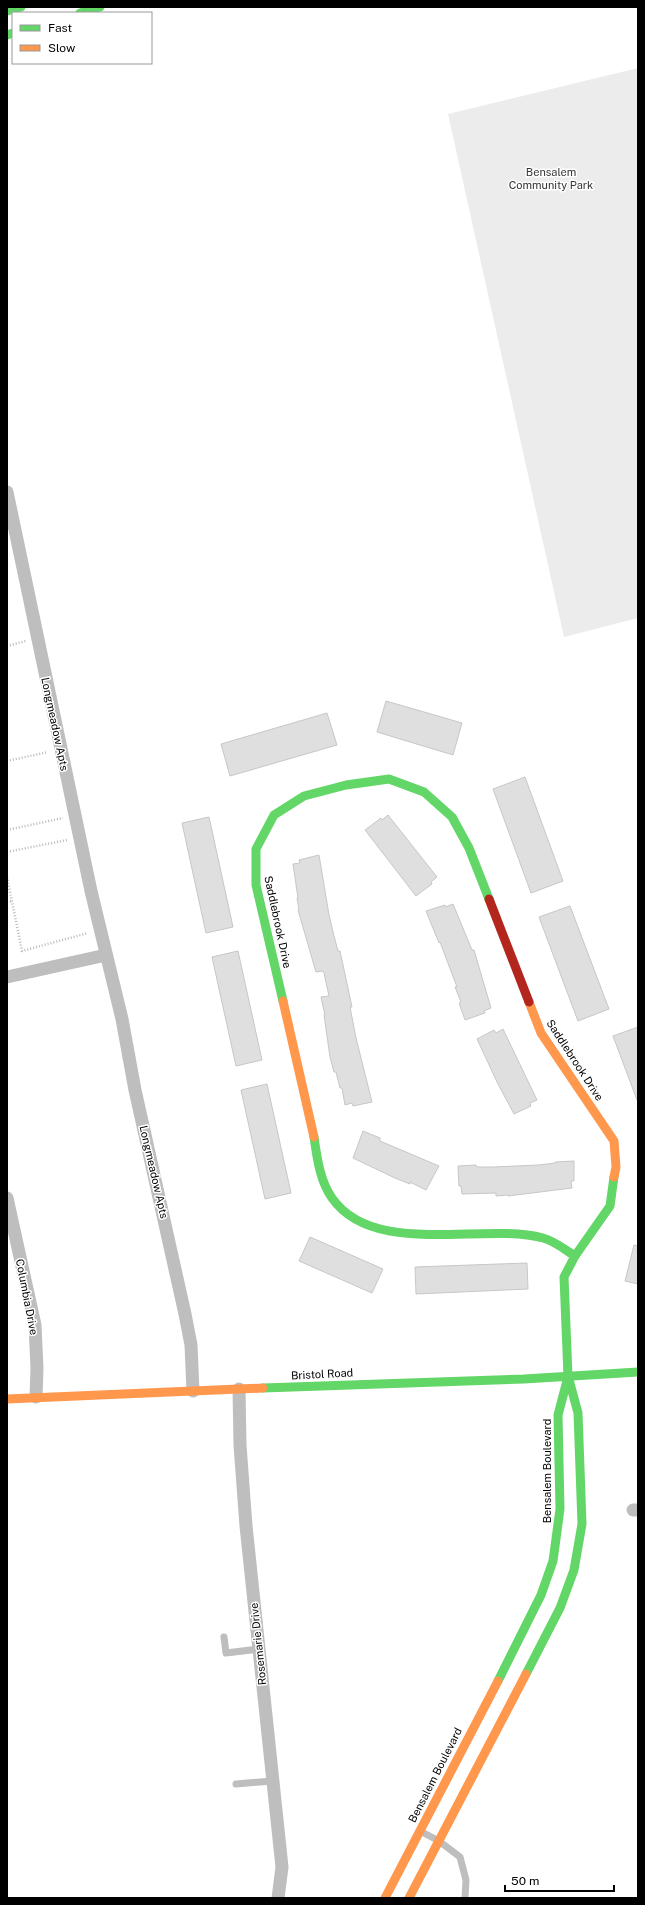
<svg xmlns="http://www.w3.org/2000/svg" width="645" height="1905" font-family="'Public Sans',sans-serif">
<rect width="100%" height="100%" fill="#fff"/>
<!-- green -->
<path fill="#ececec" d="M638 68V618L564 637 448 114Z"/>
<!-- building -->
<g fill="#dfdfdf" stroke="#c7c7c7">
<path d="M386 701 462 723 453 755 377 732Z"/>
<path d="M327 713 337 745 230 776 221 744Z"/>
<path d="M525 777 563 881 531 893 493 789Z"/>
<path d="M388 815 437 877 431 882 432 884 416 896 365 830 381 818 382 820Z"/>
<path d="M209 817 233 927 206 933 182 823Z"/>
<path d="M319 855 329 915 334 936 338 951H340L352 1007H350L356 1038 372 1102 353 1106 352 1103 345 1105 342 1088H340L336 1072H334L330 1057 324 1015H325L321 997 329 996 324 973 323 971 316 972 298 910H299L297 898H298L293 864 300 863 299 860Z"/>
<path d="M453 904 472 950H474L491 1008 484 1011 485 1013 465 1020 459 1003 461 1002 455 987H457L440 942 439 943 426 911 445 905V907Z"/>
<path d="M570 906 609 1009 578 1021 539 917Z"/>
<path d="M238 951 262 1060 236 1066 212 957Z"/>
<path d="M638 1027V1099L637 1100 613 1036Z"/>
<path d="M503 1029 537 1100 530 1103 531 1106 514 1114 498 1084 477 1039 494 1030 496 1033Z"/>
<path d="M267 1084 291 1193 265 1199 241 1090Z"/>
<path d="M363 1131 380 1138V1141L439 1166 426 1190 410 1182V1184L395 1178 353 1158Z"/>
<path d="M574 1161V1181H571L572 1188 508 1196V1195L496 1196V1193L462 1194 461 1186H459L458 1166 476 1165 477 1167H493L539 1165 555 1163V1162Z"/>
<path d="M310 1237 383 1269 372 1293 299 1261Z"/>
<path d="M634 1245 638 1246V1284L625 1281Z"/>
<path d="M527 1263 528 1289 416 1294 415 1267Z"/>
</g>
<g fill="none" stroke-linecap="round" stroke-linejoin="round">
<!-- path -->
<g stroke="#b9b9b9" stroke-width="2.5" stroke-dasharray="1 2" stroke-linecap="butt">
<path d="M7 646 26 641"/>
<path d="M7 761 48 752"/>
<path d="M7 830 63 818"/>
<path d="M7 852 67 840"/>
<path d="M7 877 22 951 88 933"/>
<path d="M7 902 12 901"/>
</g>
<!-- lane -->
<g stroke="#bebebe" stroke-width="7">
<path d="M224 1637 226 1653 259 1649"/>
<path d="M236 1784 272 1781"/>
<path d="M420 1831 439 1841 460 1857 466 1880 465 1898"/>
</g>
<!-- street -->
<g stroke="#bebebe" stroke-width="13">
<path d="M7 492 91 891 122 1019 135 1090 185 1314 191 1345 193 1391"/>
<path d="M7 977 106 955"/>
<path d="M7 1198 35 1325 37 1368 36 1397"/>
<path d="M239 1389 240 1445 246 1526 282 1867 278 1898"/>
<path d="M633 1510H638"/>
</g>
<!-- fast -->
<g stroke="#63d668" stroke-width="9">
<path d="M7 11 21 7"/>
<path d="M80 13 100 7"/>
<path d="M7 35 13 33"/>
<path d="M283 1001 256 885V849L274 815 304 796 346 785 389 779 424 792 452 817 469 848 489 899"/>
<path d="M314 1137C317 1158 320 1181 332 1198 374 1258 482 1222 543 1238 555 1241 565 1250 575 1256"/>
<path d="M263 1388 524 1379 638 1372"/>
<path d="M526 1674 560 1608 574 1570 582 1524 578 1413 568 1376 564 1277 575 1256 610 1206 614 1177"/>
<path d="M498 1681 541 1595 553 1561 560 1509 558 1415 568 1377"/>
</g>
<!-- slow -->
<g stroke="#ff974d" stroke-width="9">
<path d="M283 1001 314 1137"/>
<path d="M529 1002 541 1033 614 1141 616 1167 614 1177"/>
<path d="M7 1399 263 1388"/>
<path d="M385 1898 498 1681"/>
<path d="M409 1898 526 1674"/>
</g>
<!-- jam -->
<path stroke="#b3261e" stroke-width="9" d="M489 899 529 1002"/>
</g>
<g text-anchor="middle" stroke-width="3" stroke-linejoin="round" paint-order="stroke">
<!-- park labels -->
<g font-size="11" fill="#333" stroke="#fff">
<text x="551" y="176">Bensalem<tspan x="551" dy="13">Community Park</tspan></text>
</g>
<!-- street labels -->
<g font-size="11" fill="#000" stroke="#fff">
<text transform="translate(55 724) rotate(78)" y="4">Longmeadow Apts</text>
<text transform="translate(278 922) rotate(78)" y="4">Saddlebrook Drive</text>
<text transform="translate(575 1060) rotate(57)" y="4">Saddlebrook Drive</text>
<text transform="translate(154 1172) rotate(77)" y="4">Longmeadow Apts</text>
<text transform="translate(27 1297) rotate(79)" y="4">Columbia Drive</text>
<text transform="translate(322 1374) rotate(-3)" y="4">Bristol Road</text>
<text transform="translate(547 1471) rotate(-90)" y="4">Bensalem Boulevard</text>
<text transform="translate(258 1644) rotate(-96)" y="4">Rosemarie Drive</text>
<text transform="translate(435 1775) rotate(-63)" y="4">Bensalem Boulevard</text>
</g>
</g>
<!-- border -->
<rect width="645" height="1905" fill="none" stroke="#000000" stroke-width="16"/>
<!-- legend -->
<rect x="12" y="12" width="140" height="52" fill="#ffffff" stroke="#999999"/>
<rect x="20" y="25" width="20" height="6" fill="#63d668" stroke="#999999"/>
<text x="48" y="32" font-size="12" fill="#000000">Fast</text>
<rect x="20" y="45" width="20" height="6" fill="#ff974d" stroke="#999999"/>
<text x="48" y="52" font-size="12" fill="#000000">Slow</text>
<!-- scale -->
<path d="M505 1885v6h109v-6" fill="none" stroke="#000000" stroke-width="2"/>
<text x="511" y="1885" font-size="12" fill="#000000" stroke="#ffffff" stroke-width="3" paint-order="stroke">50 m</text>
</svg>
